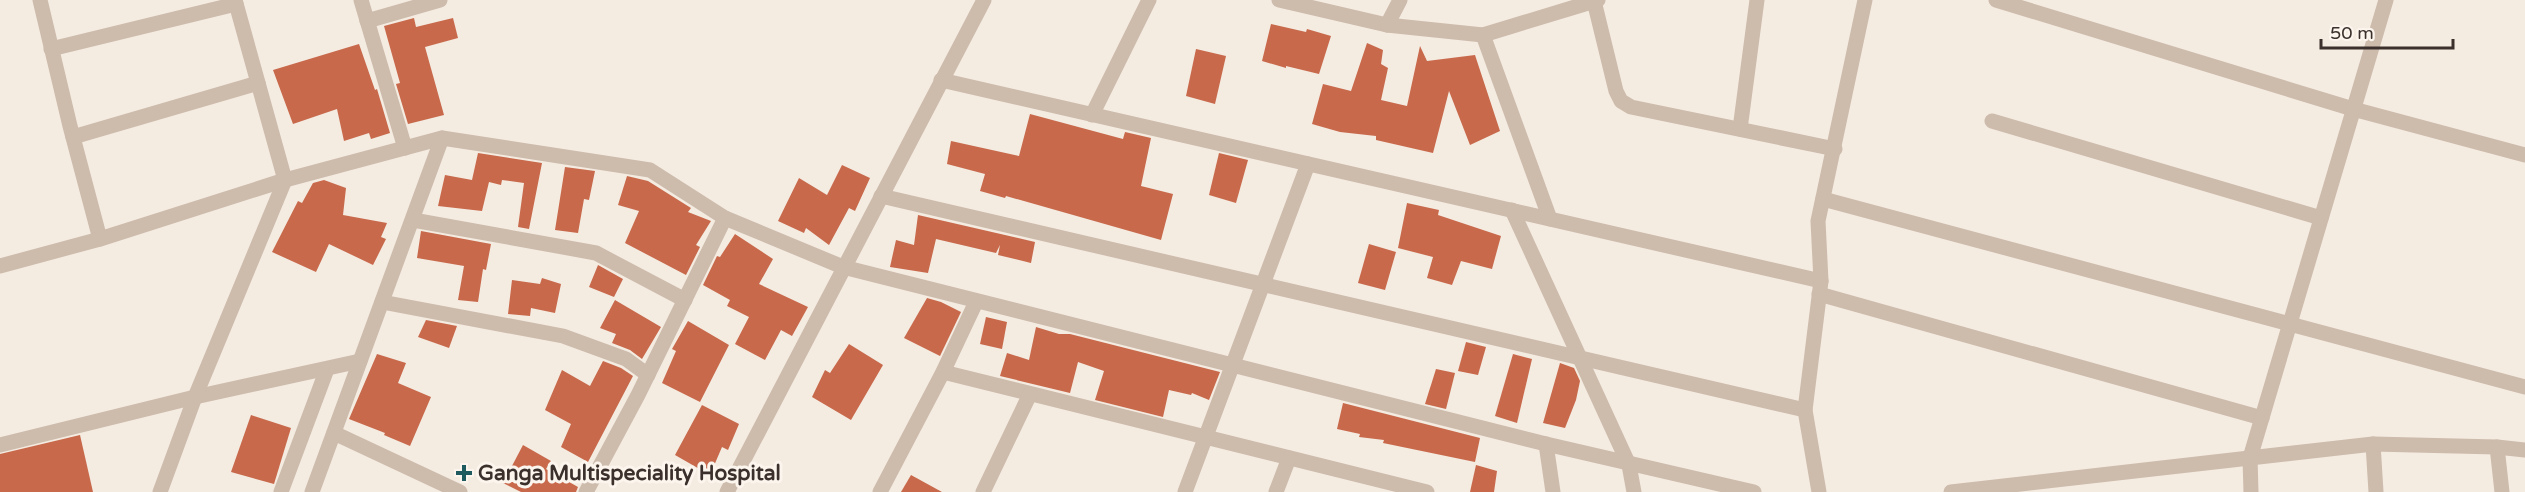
<svg xmlns="http://www.w3.org/2000/svg" width="2525" height="492" font-family="'Varela Round',sans-serif">
<rect width="100%" height="100%" fill="#f4ebe1"/>
<!-- building -->
<g fill="#c8694b">
<path d="M414 18 416 27 453 18 458 38 425 47 444 115 408 124 396 84 400 83 384 26Z"/>
<path d="M1271 24 1306 32 1307 29 1331 36 1319 74 1286 66V68L1262 61Z"/>
<path d="M1367 43 1383 50 1381 64 1388 68 1381 100 1407 106 1420 46 1427 61 1475 55 1500 131 1470 145 1449 91 1433 153 1376 140V136L1340 132 1312 124 1323 84 1351 91Z"/>
<path d="M359 44 375 90 377 89 390 133 371 139 369 133 344 141 337 109 293 124 273 70Z"/>
<path d="M1196 49 1226 56 1215 104 1186 96Z"/>
<path d="M1030 114 1123 139 1125 132 1151 138 1141 186 1173 194 1161 240 1006 196 1005 198 980 191 985 174 947 164 951 141 1019 156Z"/>
<path d="M478 153 542 163 529 229 518 227 524 183 502 180 501 185 489 182 482 211 438 206 445 175 472 180Z"/>
<path d="M1219 153 1248 160 1236 203 1209 195Z"/>
<path d="M842 165 870 178 855 211 849 208 829 245 806 228 804 233 778 221 799 178 827 195Z"/>
<path d="M565 167 595 171 589 200 584 199 578 233 555 230Z"/>
<path d="M627 176 648 181 691 208 688 212 711 221 696 245 700 247 686 275 625 243 639 211 618 205Z"/>
<path d="M324 180 346 188 343 215 387 223 381 237 386 239 373 265 329 244 316 272 272 252 298 201 302 203 313 183Z"/>
<path d="M1407 203 1439 210 1438 215 1501 236 1492 269 1461 261 1452 285 1427 278 1433 257 1398 248Z"/>
<path d="M918 215 1035 242 1031 263 998 255 1000 245 996 253 936 239 928 273 890 267 896 240 914 245Z"/>
<path d="M421 231 491 244 486 270 483 269 478 302 458 300 464 266 417 258Z"/>
<path d="M735 234 773 259 759 284 808 307 792 336 781 330 765 360 735 344 749 317 727 306 730 300 703 285 717 256 720 257Z"/>
<path d="M1369 244 1396 252 1385 290 1358 283Z"/>
<path d="M598 265 623 279 614 297 589 287Z"/>
<path d="M542 278 561 284 555 313 531 308 530 316 508 314 512 280 540 284Z"/>
<path d="M927 298 941 302 961 312 940 356 904 338Z"/>
<path d="M615 300 661 327 642 359 630 350 612 343 616 334 600 328Z"/>
<path d="M986 317 1007 322 1002 349 980 344Z"/>
<path d="M426 320 457 326 449 348 418 337Z"/>
<path d="M688 321 729 345 700 402 662 383 676 351 672 349Z"/>
<path d="M1036 327 1059 334H1070L1220 372 1209 400 1192 393 1191 395 1169 390 1163 417 1095 400 1104 371 1078 362 1070 393 1000 376 1007 353 1029 360Z"/>
<path d="M1466 342 1486 347 1478 375 1458 371Z"/>
<path d="M849 344 883 365 851 420 812 397 825 370 830 373Z"/>
<path d="M377 354 406 363 398 383 431 397 410 446 384 435 385 433 349 419Z"/>
<path d="M1513 354 1532 359 1517 423 1495 416Z"/>
<path d="M603 361 621 368 633 376 588 462 561 447 571 424 545 410 562 370 590 386Z"/>
<path d="M1560 363 1574 368 1580 381 1576 400 1565 428 1543 423Z"/>
<path d="M1436 369 1455 373 1446 409 1425 404Z"/>
<path d="M1343 403 1480 438 1475 462 1383 443 1384 440 1359 437 1360 434 1337 429Z"/>
<path d="M702 405 739 424 728 450 722 447 710 475 675 455Z"/>
<path d="M251 415 291 428 274 484 231 472Z"/>
<path d="M80 435 93 492H0V454Z"/>
<path d="M523 445 551 461 546 469 578 487 576 492H521L503 483Z"/>
<path d="M1476 465 1497 471 1494 492H1470Z"/>
<path d="M911 475 942 492H901Z"/>
</g>
<g fill="none" stroke-linecap="round" stroke-linejoin="round">
<!-- minor -->
<g stroke="#cdbbac" stroke-width="15">
<path d="M40 0 70 126 100 239"/>
<path d="M361 0 405 148"/>
<path d="M1279 0 1387 25 1400 0"/>
<path d="M1996 0 2353 109 2525 155"/>
<path d="M1594 1 1616 91 1621 101 1631 107 1835 149"/>
<path d="M367 21 440 0"/>
<path d="M1387 25 1483 35"/>
<path d="M51 49 236 4"/>
<path d="M941 80 1821 281"/>
<path d="M1092 115 1149 0"/>
<path d="M1992 121 2321 218"/>
<path d="M1740 129 1757 0"/>
<path d="M73 137 258 83"/>
<path d="M881 196 1805 410"/>
<path d="M1823 199 2525 387"/>
<path d="M1512 210 1629 465 1634 492"/>
<path d="M1550 219 1483 35 1598 0"/>
<path d="M413 220 596 253 685 300"/>
<path d="M0 266 100 239 285 180 442 138 650 170 725 218 843 267 1546 444 1754 492"/>
<path d="M1819 294 2262 418"/>
<path d="M382 302 563 336 626 359 648 375"/>
<path d="M943 372 1427 492"/>
<path d="M334 433 460 492"/>
<path d="M1546 444 1553 492"/>
<path d="M2373 444 2376 492"/>
<path d="M0 445 195 397 360 361"/>
<path d="M160 492 195 397 285 180 235 0"/>
<path d="M281 492 327 369"/>
<path d="M312 492 442 138"/>
<path d="M586 492 638 395 725 218"/>
<path d="M727 492 984 0"/>
<path d="M880 492 943 372 976 302"/>
<path d="M983 492 1030 394"/>
<path d="M1185 492 1308 164"/>
<path d="M1276 492 1289 458"/>
<path d="M1819 492 1805 410 1821 281 1818 221 1865 0"/>
<path d="M1951 492 2373 444 2497 447"/>
<path d="M2251 492 2250 458 2386 0"/>
<path d="M2502 492 2497 447 2525 450"/>
</g>
</g>
<!-- markers -->
<path fill="#1f5a5e" stroke="#fbf5ee" stroke-width="2" d="M461 464h6v6h6v6h-6v6h-6v-6h-6v-6h6z"/>
<g text-anchor="middle" stroke-width="6" stroke-linejoin="round" paint-order="stroke">
<!-- poi labels -->
<g font-size="21" font-weight="bold" fill="#3b302b" stroke="#fbf5ee" text-anchor="start">
<text x="478" y="480">Ganga Multispeciality Hospital</text>
</g>
</g>
<!-- scale -->
<path d="M2321 39v9h132v-9" fill="none" stroke="#3b302b" stroke-width="3"/>
<text x="2330" y="39" font-size="18" fill="#3b302b" stroke="#fbf5ee" stroke-width="4.5" paint-order="stroke">50 m</text>
</svg>
